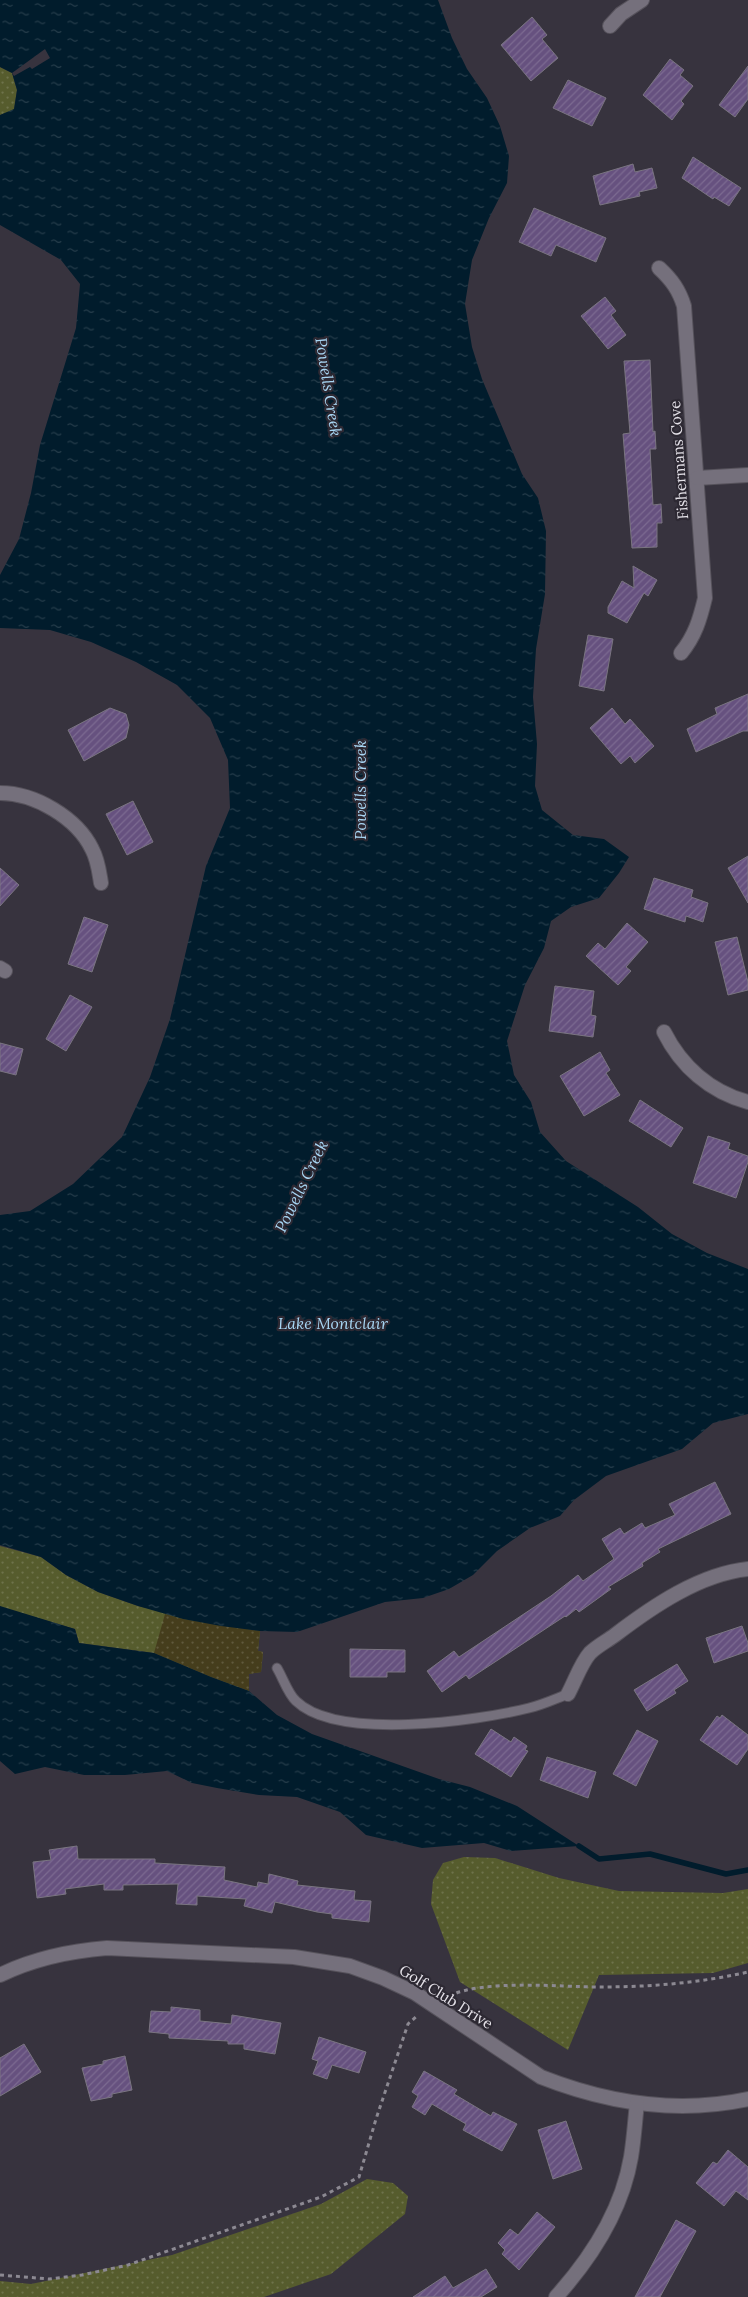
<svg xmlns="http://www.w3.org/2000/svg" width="748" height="2297" font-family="Lora,serif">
<defs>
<pattern id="green-dots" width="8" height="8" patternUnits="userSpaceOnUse" patternTransform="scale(1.25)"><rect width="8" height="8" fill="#565c2d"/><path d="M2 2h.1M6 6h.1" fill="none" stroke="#6e734b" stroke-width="1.8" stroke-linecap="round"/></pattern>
<pattern id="sand-dots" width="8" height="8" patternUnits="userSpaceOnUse" patternTransform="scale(1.25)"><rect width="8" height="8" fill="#453d1c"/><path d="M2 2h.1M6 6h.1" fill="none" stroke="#60593d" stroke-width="1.8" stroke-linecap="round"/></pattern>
<pattern id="water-ripples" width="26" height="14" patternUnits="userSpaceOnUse" patternTransform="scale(1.25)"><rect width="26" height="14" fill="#011c2c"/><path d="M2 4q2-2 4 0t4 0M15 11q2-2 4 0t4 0" fill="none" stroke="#263d4b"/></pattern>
<pattern id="building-hatch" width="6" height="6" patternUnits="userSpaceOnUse" patternTransform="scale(1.25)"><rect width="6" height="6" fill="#66517f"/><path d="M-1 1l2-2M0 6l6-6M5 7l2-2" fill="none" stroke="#7c6a91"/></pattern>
</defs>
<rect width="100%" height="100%" fill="#37333e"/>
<!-- green -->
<g fill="url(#green-dots)">
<path d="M0 67 12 73 17 90 14 110 0 115Z"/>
<path d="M0 1546 41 1557 66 1575 98 1592 138 1606 221 1626 260 1631 258 1651 263 1652 261 1672 249 1674V1691L211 1677 154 1653 79 1643 75 1629 3 1608 0 1606Z"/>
<path d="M464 1857 495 1858 559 1878 619 1891 723 1893 748 1889V1963L713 1973 599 1975 568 2050 460 1982 431 1904 433 1880 443 1863Z"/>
<path d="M367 2179 393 2183 408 2196 405 2214 331 2274 264 2297H0V2281L31 2284 172 2255 321 2204Z"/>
</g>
<!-- sand -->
<path fill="url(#sand-dots)" d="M165 1614 183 1619 260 1631 258 1651 263 1652 261 1672 249 1674V1691L211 1677 154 1653Z"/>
<!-- water -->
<g fill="url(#water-ripples)">
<path d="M0 0H438L452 38 467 69 487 98 500 126 509 156 507 183 489 218 472 260 465 304 472 347 482 379 522 474 538 498 546 531 545 594 536 649 533 697 537 744 535 786 542 810 573 835 604 839 629 857 619 873 599 898 571 907 551 921 544 948 525 985 507 1041 514 1075 531 1102 540 1132 566 1161 638 1207 672 1234 707 1253 748 1269V1414L713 1423 682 1449 606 1476 574 1500 560 1516 530 1528 497 1551 473 1575 449 1589 423 1598 385 1602 297 1632 260 1631 221 1626 183 1619 138 1606 98 1592 66 1575 41 1557 0 1545V1215L30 1211 73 1184 122 1137 150 1077 170 1019 206 866 230 808 228 760 210 718 177 685 136 662 91 642 50 630 0 628V575L19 539 31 493 40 445 76 328 80 284 61 260 0 225V115L14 109 17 90 12 73 0 67Z"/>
<path d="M0 1606 75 1629 79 1643 154 1653 211 1677 249 1691 277 1715 312 1734 439 1779 470 1787 517 1806 579 1846 511 1851 484 1843 422 1848 366 1835 340 1812 297 1797 259 1795 217 1788 192 1783 167 1771 125 1775H84L45 1767 15 1774 0 1761Z"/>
</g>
<!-- pier -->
<path fill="#37333e" d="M45 49 50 58 32 69 30 67 14 76 12 73Z"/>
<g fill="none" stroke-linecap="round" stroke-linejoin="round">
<!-- stream -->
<path stroke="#011c2c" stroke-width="5.5" d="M579 1846 599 1859 650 1854 726 1874 748 1870"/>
</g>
<!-- building -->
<g fill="url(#building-hatch)" stroke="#7a7581">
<path d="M532 17 547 35 542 39 558 58 531 81 501 45Z"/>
<path d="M670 59 684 70 680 75 693 86 681 101 684 104 672 120 643 95Z"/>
<path d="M748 66V99L735 117 719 105Z"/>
<path d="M568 80 606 98 592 126 553 108Z"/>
<path d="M693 157 741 188 729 206 714 197 713 199 682 178Z"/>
<path d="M633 164 635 172 652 168 657 188 639 192 640 196 600 205 593 176Z"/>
<path d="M534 208 606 238 596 262 556 245 551 256 519 242Z"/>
<path d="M605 297 616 311 611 315 626 335 608 349 581 316Z"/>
<path d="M650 360 653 432 655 431 656 449H650L653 505 661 504 662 523H657V547L632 548 623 434 630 433 624 361Z"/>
<path d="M633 566 657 580 648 596 644 593 627 623 608 613V607L622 581 634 588Z"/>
<path d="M588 635 613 639 604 691 579 686Z"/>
<path d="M748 694V731H743L696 752 687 729 717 714 715 708Z"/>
<path d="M110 708 126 714 129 725 126 738 84 761 68 730Z"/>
<path d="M612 708 625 724 630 719 654 746 635 763 630 756 621 764 590 728Z"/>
<path d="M133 801 153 842 127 855 106 814Z"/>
<path d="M748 856V903L728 868Z"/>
<path d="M0 868 19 885 0 906Z"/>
<path d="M654 878 693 890 691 897 708 903 703 922 686 916 685 922 644 909Z"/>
<path d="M84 917 108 925 92 972 68 964Z"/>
<path d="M627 923 648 942 626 967 631 971 618 985 586 956 598 943 605 949Z"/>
<path d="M737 937 748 982V990L728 995 715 942Z"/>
<path d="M555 986 594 991 591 1015 596 1016 593 1037 549 1031Z"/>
<path d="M70 995 92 1007 66 1051 46 1039Z"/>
<path d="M0 1043 23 1049 16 1075 0 1071Z"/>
<path d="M600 1052 610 1070 606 1073 620 1095 584 1116 560 1076Z"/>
<path d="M640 1100 683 1128 671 1147 629 1121Z"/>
<path d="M708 1136 730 1143 728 1149 748 1156V1162L736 1198 693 1183Z"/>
<path d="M715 1482 731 1514 658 1549 660 1552 642 1563 643 1566 608 1587 611 1589 579 1612 576 1609 566 1617 565 1616 469 1679 466 1675 442 1692 427 1671 454 1651 459 1657 551 1596 578 1575 583 1581 614 1559 602 1539 620 1528 624 1534 642 1523 645 1528 675 1515 669 1504Z"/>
<path d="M742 1626 748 1643V1651L714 1663 706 1638Z"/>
<path d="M350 1649 405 1650V1672H387V1677H350Z"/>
<path d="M677 1664 688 1681 674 1690 676 1693 647 1711 634 1690Z"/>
<path d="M722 1715 748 1735V1749L737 1765 700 1740 717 1716 720 1718Z"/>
<path d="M491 1729 511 1742 514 1737 527 1746 525 1750 528 1751 511 1777 475 1754Z"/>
<path d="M637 1730 658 1741 636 1786 613 1774Z"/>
<path d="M547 1757 596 1772 588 1798 540 1780Z"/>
<path d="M77 1846 78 1859H155V1863L225 1867 224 1880 257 1887 258 1882 268 1884 269 1874 298 1881 297 1885 355 1891 354 1900 371 1901 369 1922 332 1918V1914L317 1912 275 1902 272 1913 244 1906 246 1899 197 1896V1905L176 1904 178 1884 123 1885V1890H104V1884L65 1889 66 1894 37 1898 33 1862 51 1860 49 1850Z"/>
<path d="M171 2007 200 2010V2021L231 2024 232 2015 281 2023 275 2054 244 2049V2044H228V2041L169 2038V2034L149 2032 151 2011 171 2012Z"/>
<path d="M319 2037 366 2052 359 2073 332 2065 327 2079 313 2074 318 2061 312 2059Z"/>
<path d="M24 2044 41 2072 0 2096V2058Z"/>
<path d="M125 2056 132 2090 112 2094V2097L91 2101 82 2068 103 2064V2061Z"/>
<path d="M424 2071 457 2090 454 2094 491 2116 493 2112 517 2124 502 2151 463 2130 466 2124 432 2104 425 2115 412 2107 418 2096 412 2092Z"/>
<path d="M566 2121 582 2169 553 2179 538 2130Z"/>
<path d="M728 2150 748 2167V2200L736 2191 724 2206 696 2183 713 2162 717 2164Z"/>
<path d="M537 2212 555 2227 519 2270 502 2254 505 2250 498 2243 510 2229 518 2235Z"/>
<path d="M676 2220 696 2231 660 2297H635Z"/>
<path d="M486 2269 497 2287 481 2297H413L445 2276 453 2288Z"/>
</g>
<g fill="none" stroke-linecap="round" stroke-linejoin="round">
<defs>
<path id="service" d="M277 1668C283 1678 288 1694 296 1701 337 1741 477 1721 529 1708 542 1705 555 1699 568 1694"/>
<g id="minor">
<path d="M610 26 621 14 642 0"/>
<path d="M659 268C672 280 679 290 684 306L705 598C700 619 695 636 681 653"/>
<path d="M697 478 748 475"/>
<path d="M0 793C35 793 77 818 92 849 98 860 99 871 101 883"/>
<path d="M0 968 5 971"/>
<path d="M664 1032C681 1066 710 1092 748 1102"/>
<path d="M568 1694C575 1681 581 1663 590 1653 597 1646 607 1641 615 1635 653 1606 700 1574 748 1569"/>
<path d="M0 1975C35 1958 69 1951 107 1948L294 1957 350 1966 383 1978 415 1993 541 2077C607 2103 678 2114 748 2099"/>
<path d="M556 2297C592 2257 622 2210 631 2157 634 2139 635 2121 637 2103"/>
</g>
</defs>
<!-- service casing -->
<use href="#service" stroke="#56525b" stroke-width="11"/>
<!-- minor casing -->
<use href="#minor" stroke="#56525b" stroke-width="16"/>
<!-- path -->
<g stroke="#8c8992" stroke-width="3" stroke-dasharray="4 4" stroke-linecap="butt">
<path d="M449 1996C484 1979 560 1987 600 1987 649 1987 700 1983 748 1972"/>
<path d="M0 2275 49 2279 82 2275 128 2265 321 2197 359 2177 376 2119 408 2024 418 2015"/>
</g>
<!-- service -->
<use href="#service" stroke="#75707c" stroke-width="9"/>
<!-- minor -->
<use href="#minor" stroke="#75707c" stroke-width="14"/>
</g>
<g text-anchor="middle" stroke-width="4.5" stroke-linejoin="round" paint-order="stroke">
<!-- street labels -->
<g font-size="15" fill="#e5e2e9" stroke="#2d2933">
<text transform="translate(679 460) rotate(-94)" y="5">Fishermans Cove</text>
<text transform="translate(446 1997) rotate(32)" y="5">Golf Club Drive</text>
</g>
<!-- water labels -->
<g font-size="16" font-style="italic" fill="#a7d5f3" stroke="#2d2933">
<text transform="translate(329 387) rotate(81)" y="6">Powells Creek</text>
<text transform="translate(360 790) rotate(-90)" y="6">Powells Creek</text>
<text transform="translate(301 1186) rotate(-64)" y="6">Powells Creek</text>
<text x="333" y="1329">Lake Montclair</text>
</g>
</g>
</svg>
